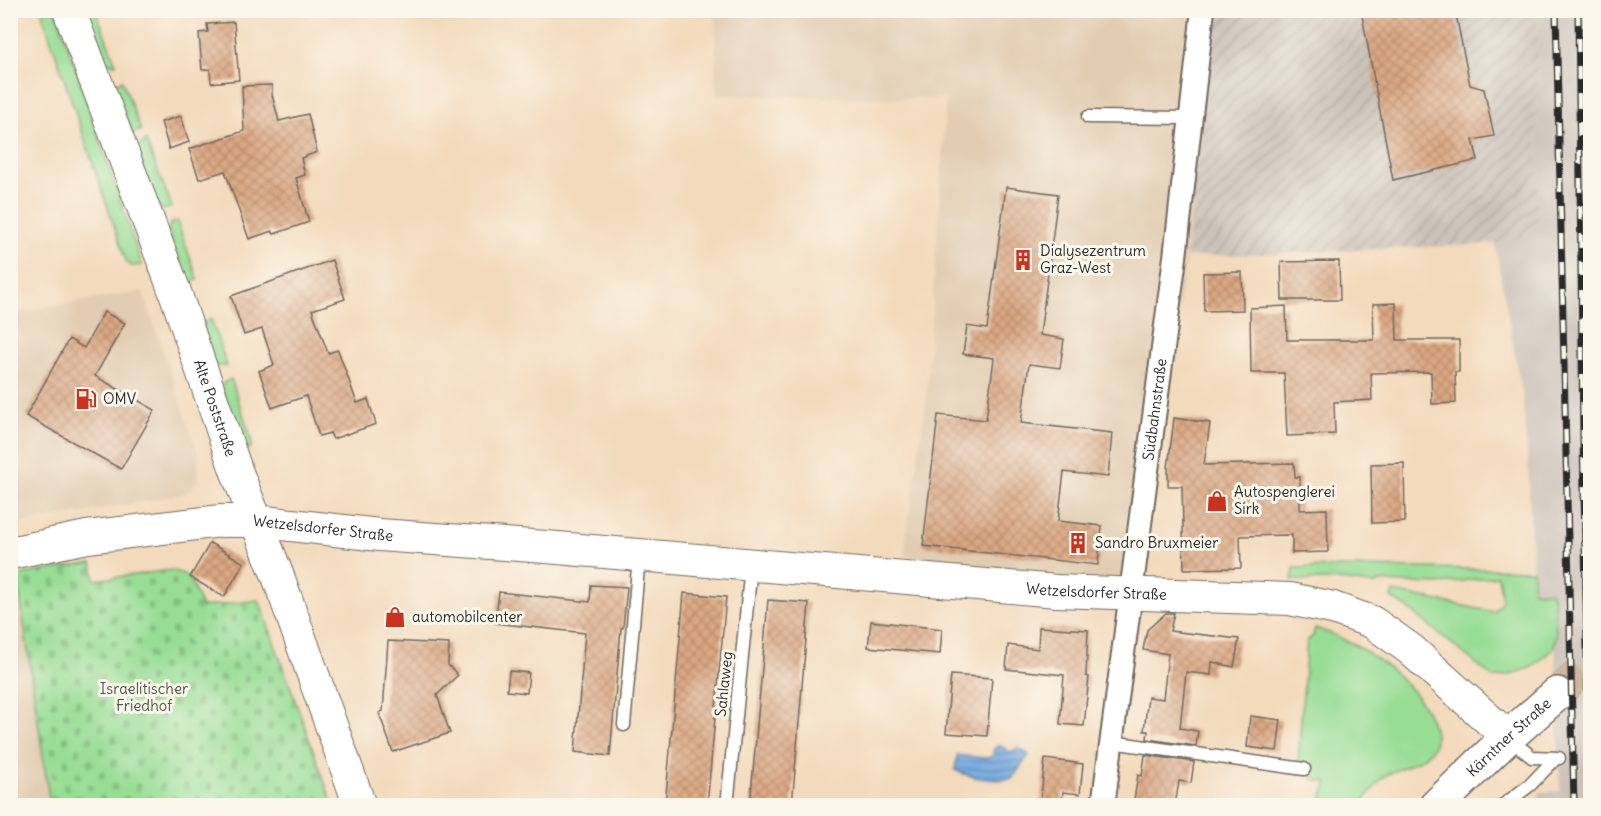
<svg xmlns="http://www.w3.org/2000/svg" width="1601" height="816" font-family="Delius,sans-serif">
<defs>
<pattern id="industrial-furrows" width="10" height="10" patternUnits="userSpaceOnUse" patternTransform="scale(1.5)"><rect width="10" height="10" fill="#ccc2b9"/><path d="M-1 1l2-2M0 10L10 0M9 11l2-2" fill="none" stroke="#afa79f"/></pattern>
<pattern id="cemetery-stones" width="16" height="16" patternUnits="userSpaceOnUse" patternTransform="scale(1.5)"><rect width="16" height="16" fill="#98dd95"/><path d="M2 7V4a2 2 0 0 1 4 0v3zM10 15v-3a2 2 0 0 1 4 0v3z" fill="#83be81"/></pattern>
<pattern id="water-rules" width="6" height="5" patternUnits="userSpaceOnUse" patternTransform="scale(1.5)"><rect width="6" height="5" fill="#73a7df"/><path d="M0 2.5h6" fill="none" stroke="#5f88b5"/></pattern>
<pattern id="building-cross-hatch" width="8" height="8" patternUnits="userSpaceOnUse" patternTransform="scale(1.5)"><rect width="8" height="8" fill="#dca884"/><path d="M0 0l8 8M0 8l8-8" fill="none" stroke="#b3896c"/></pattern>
</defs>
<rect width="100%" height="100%" fill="#fbf7ec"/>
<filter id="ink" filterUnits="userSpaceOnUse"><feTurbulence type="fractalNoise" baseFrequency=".0167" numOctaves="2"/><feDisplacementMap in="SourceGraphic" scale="12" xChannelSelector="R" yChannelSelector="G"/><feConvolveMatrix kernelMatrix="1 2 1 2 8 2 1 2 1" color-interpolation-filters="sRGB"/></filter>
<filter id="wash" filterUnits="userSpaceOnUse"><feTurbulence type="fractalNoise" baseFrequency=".008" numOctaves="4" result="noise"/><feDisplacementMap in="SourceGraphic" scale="24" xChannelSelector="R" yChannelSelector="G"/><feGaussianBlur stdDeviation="1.35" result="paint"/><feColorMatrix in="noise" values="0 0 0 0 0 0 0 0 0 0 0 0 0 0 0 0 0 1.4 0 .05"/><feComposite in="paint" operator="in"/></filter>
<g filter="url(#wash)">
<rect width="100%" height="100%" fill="#f3dabc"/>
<!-- built -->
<g fill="#e2cdb2">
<path d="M715 11H1205L1191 221 1139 603 904 555 926 401 946 99 716 95Z"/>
<path d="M143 291 198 454 199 479 185 494 19 524 10 475V313Z"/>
<path d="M10 575H17L50 805H11Z"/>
</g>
<!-- industrial -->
<path fill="url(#industrial-furrows)" d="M1205 11H1538L1537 233 1495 244 1186 257 1191 221Z"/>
<!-- railway -->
<path fill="#ccc2b9" d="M1538 11H1590V805H1539V792L1560 791 1554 599 1533 591 1528 462 1522 393 1495 244 1537 233Z"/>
<!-- green -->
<g fill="#98dd95" stroke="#628460" stroke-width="1.5">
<path d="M41 11H56L142 265 131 266 126 261Z"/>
<path d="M83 11H96L116 64 104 62Z"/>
<path d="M122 80 141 131 132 133 114 86Z"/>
<path d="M146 141 172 207 162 210 157 205 136 147Z"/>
<path d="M177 221 198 280 192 282 184 279 168 231 170 224Z"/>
<path d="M211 319 227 366H217L213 362 202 324Z"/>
<path d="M231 379 251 438 252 445 249 449 243 451 222 389 223 383Z"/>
<path d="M1361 567 1533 570V591H1550L1554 599 1556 637 1553 649 1532 667 1510 675 1494 678 1405 606 1391 598 1394 592 1494 612 1502 601 1498 576 1440 584 1377 582 1375 585 1341 580H1292L1294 568Z"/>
<path d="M1315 628C1358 641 1412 677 1430 719 1435 729 1438 740 1431 750 1421 764 1397 767 1384 777 1375 784 1368 797 1361 805H1319L1328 782 1312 779 1314 765 1298 762 1307 641 1313 636Z"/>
</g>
<!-- cemetery -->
<path fill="url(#cemetery-stones)" stroke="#628460" stroke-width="1.5" d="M92 563 95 580 172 570 188 576 202 607 259 600 333 805H50L17 575Z"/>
<!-- water -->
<path fill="url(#water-rules)" stroke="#4f6985" stroke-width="1.5" d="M997 746H1001L1010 752 1019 748 1029 755 1012 779C994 781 971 779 955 770L957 755 985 758 992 757 994 749Z"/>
<g id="blocks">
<!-- building -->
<g fill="url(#building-cross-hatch)">
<path d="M1361 10H1455L1470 85 1484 89 1494 136 1473 140 1478 160 1393 180Z"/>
<path d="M234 22 239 80 211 83 210 69 202 70 199 33 208 32 207 24Z"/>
<path d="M272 85V95L279 121 308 114 317 152 301 158 305 175 296 178 309 222 274 234 272 231 249 239 225 171 199 179 189 149 244 131 242 86Z"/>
<path d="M181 116 189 142 169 149 161 122Z"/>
<path d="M1006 187 1058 194 1040 335 1064 339 1060 368 1029 364 1021 423 1112 433 1108 477 1064 472 1058 521 1102 526 1098 565 923 546 938 415 986 420 994 358 963 354 967 326 987 329Z"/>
<path d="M332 260 345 299 312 310 328 353 338 350 357 403 368 399 376 424 333 439 330 433 319 436 306 396 272 408 259 371 274 365 262 329 244 335 231 296Z"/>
<path d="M1339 261 1340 300H1282L1281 262Z"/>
<path d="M1242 272 1243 310 1204 311 1203 273Z"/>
<path d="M1396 303 1397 340H1459V372H1455L1456 403 1432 404 1431 372 1371 373 1372 400 1334 402 1335 434 1287 436 1284 373H1251L1250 308 1286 306 1287 340H1374L1373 304Z"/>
<path d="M104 312 125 323 95 376 155 410 121 469 26 416 69 339 84 348Z"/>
<path d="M1174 418 1210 423 1204 465 1294 463 1295 477H1300V510L1327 509 1328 552 1292 553V535L1240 536 1241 568 1184 569 1182 486H1168V468Z"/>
<path d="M1404 463 1405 522 1372 523 1371 464Z"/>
<path d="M210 543 244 563 224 597 190 577Z"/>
<path d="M591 585 627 587 623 628H621L610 756 575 752 585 633 495 623 499 592 590 602Z"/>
<path d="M684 593 726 597 707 806H665Z"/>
<path d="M768 600 809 603 792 806H750Z"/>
<path d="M1166 613H1174L1170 631 1239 639 1234 667 1212 662 1211 675 1186 672 1180 728 1198 731 1196 746 1147 739 1148 731H1144L1148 697 1163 699 1168 654 1143 650 1147 630Z"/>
<path d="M871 621 942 629 940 654 868 647Z"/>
<path d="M1039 627 1088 630 1086 676 1089 677 1084 726 1060 724 1064 675 1006 669 1008 645 1038 649Z"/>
<path d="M388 641 449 644 448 665 458 675 437 695 450 733 393 752 379 713 383 711Z"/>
<path d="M509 671 529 673 527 693 507 691Z"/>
<path d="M951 675 992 678 987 736 946 733Z"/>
<path d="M1250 716 1281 720 1277 751 1247 747Z"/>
<path d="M1145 755 1194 762 1191 783 1179 781 1175 806H1133L1138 775 1142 776Z"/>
<path d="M1045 759 1083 764 1080 794 1063 792 1061 806H1040Z"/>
</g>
</g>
</g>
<g filter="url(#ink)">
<use href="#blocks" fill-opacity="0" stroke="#71685e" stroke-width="1.5"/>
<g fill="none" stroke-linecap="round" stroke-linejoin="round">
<!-- primary-tunnel -->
<path stroke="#cbb79f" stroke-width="33" stroke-dasharray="33 16" stroke-linecap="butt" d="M1557 694 1590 662"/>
<defs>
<g id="service">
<path d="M1088 117 1190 118"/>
<path d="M624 725 639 557"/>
<path d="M1508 738 1532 757 1559 758"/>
<path d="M1111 742 1304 769"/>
<path d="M727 806 751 566"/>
<path d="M1502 806 1530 785 1555 759"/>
</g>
<g id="minor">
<path id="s1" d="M1103 806 1175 257 1203 10"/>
</g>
<g id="secondary">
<path id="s2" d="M69 10 175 292 236 470 279 579 360 806"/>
<path id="s3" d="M10 553 87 537 221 521H256L379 535 546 547 1057 591 1290 599 1333 608 1372 622 1410 649 1508 737"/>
</g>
<g id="primary">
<path id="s4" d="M1436 806 1508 737 1557 694"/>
</g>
</defs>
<!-- service casing -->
<use href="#service" stroke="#71685e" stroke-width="15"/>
<!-- minor casing -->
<use href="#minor" stroke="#71685e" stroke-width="26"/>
<!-- secondary casing -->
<use href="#secondary" stroke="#71685e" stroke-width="34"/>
<!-- primary casing -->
<use href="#primary" stroke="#71685e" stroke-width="36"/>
<!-- service -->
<use href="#service" stroke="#fff" stroke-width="12"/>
<!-- minor -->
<use href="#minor" stroke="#fff" stroke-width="22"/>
<!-- secondary -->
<use href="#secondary" stroke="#fff" stroke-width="32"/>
<!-- primary -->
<use href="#primary" stroke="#fff" stroke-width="33"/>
<defs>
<g id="rail">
<path d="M1556 10 1574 806"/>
<path d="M1578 10 1583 439 1590 803"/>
</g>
</defs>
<!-- rail casing -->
<use href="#rail" stroke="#2b2b2b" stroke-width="7"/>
<!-- rail -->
<use href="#rail" stroke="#fbf7ec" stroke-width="4.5" stroke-dasharray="14" stroke-linecap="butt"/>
</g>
</g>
<!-- icons -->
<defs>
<symbol id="building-bare" viewBox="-9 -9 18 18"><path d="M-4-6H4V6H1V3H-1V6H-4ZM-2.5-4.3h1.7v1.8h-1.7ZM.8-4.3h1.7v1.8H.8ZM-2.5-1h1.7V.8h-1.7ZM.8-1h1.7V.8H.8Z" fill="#c8321e" stroke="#fbf7ec" stroke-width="2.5" paint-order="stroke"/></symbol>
<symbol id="fuel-bare" viewBox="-9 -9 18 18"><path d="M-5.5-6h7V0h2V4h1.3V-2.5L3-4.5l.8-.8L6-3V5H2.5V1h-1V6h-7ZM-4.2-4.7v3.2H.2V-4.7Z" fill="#c8321e" stroke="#fbf7ec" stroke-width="2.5" paint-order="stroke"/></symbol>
<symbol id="shop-bare" viewBox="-9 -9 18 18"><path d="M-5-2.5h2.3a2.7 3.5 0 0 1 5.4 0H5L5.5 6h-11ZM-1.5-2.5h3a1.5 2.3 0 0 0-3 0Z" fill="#c8321e" stroke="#fbf7ec" stroke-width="2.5" paint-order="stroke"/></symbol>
</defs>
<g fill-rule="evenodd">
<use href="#building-bare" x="1008" y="245" width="30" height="30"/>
<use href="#fuel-bare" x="71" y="384" width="30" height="30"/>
<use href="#shop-bare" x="1202" y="486" width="30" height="30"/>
<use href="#building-bare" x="1063" y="528" width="30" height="30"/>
<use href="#shop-bare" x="380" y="602" width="30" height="30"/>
</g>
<g text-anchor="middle" stroke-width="6" stroke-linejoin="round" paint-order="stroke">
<!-- poi labels -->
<g font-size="15" fill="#2b2b2b" stroke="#fbf7ec" text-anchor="start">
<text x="1040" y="256">Dialysezentrum<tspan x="1040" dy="17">Graz-West</tspan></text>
<text x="103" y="404">OMV</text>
<text x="1234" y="497">Autospenglerei<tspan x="1234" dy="17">Sirk</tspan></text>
<text x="1095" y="548">Sandro Bruxmeier</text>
<text x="412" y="622">automobilcenter</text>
</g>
<!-- street labels -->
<g font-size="15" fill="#2b2b2b" stroke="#fbf7ec">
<text dy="5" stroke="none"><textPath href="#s2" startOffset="424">Alte Poststraße</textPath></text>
<text dy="5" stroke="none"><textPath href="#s1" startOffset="400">Südbahnstraße</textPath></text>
<text dy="5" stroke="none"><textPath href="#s3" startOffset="316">Wetzelsdorfer Straße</textPath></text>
<text dy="5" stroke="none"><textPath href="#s3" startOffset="1092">Wetzelsdorfer Straße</textPath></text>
<text transform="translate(724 684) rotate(-84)" y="5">Sahlaweg</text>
<text dy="5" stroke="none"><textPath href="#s4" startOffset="100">Kärntner Straße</textPath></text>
</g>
<!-- park labels -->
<g font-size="15" fill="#465846" stroke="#fbf7ec">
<text x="144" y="694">Israelitischer<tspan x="144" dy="17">Friedhof</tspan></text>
</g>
</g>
<!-- margin -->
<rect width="1601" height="816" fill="none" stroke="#fbf7ec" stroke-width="36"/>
</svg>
